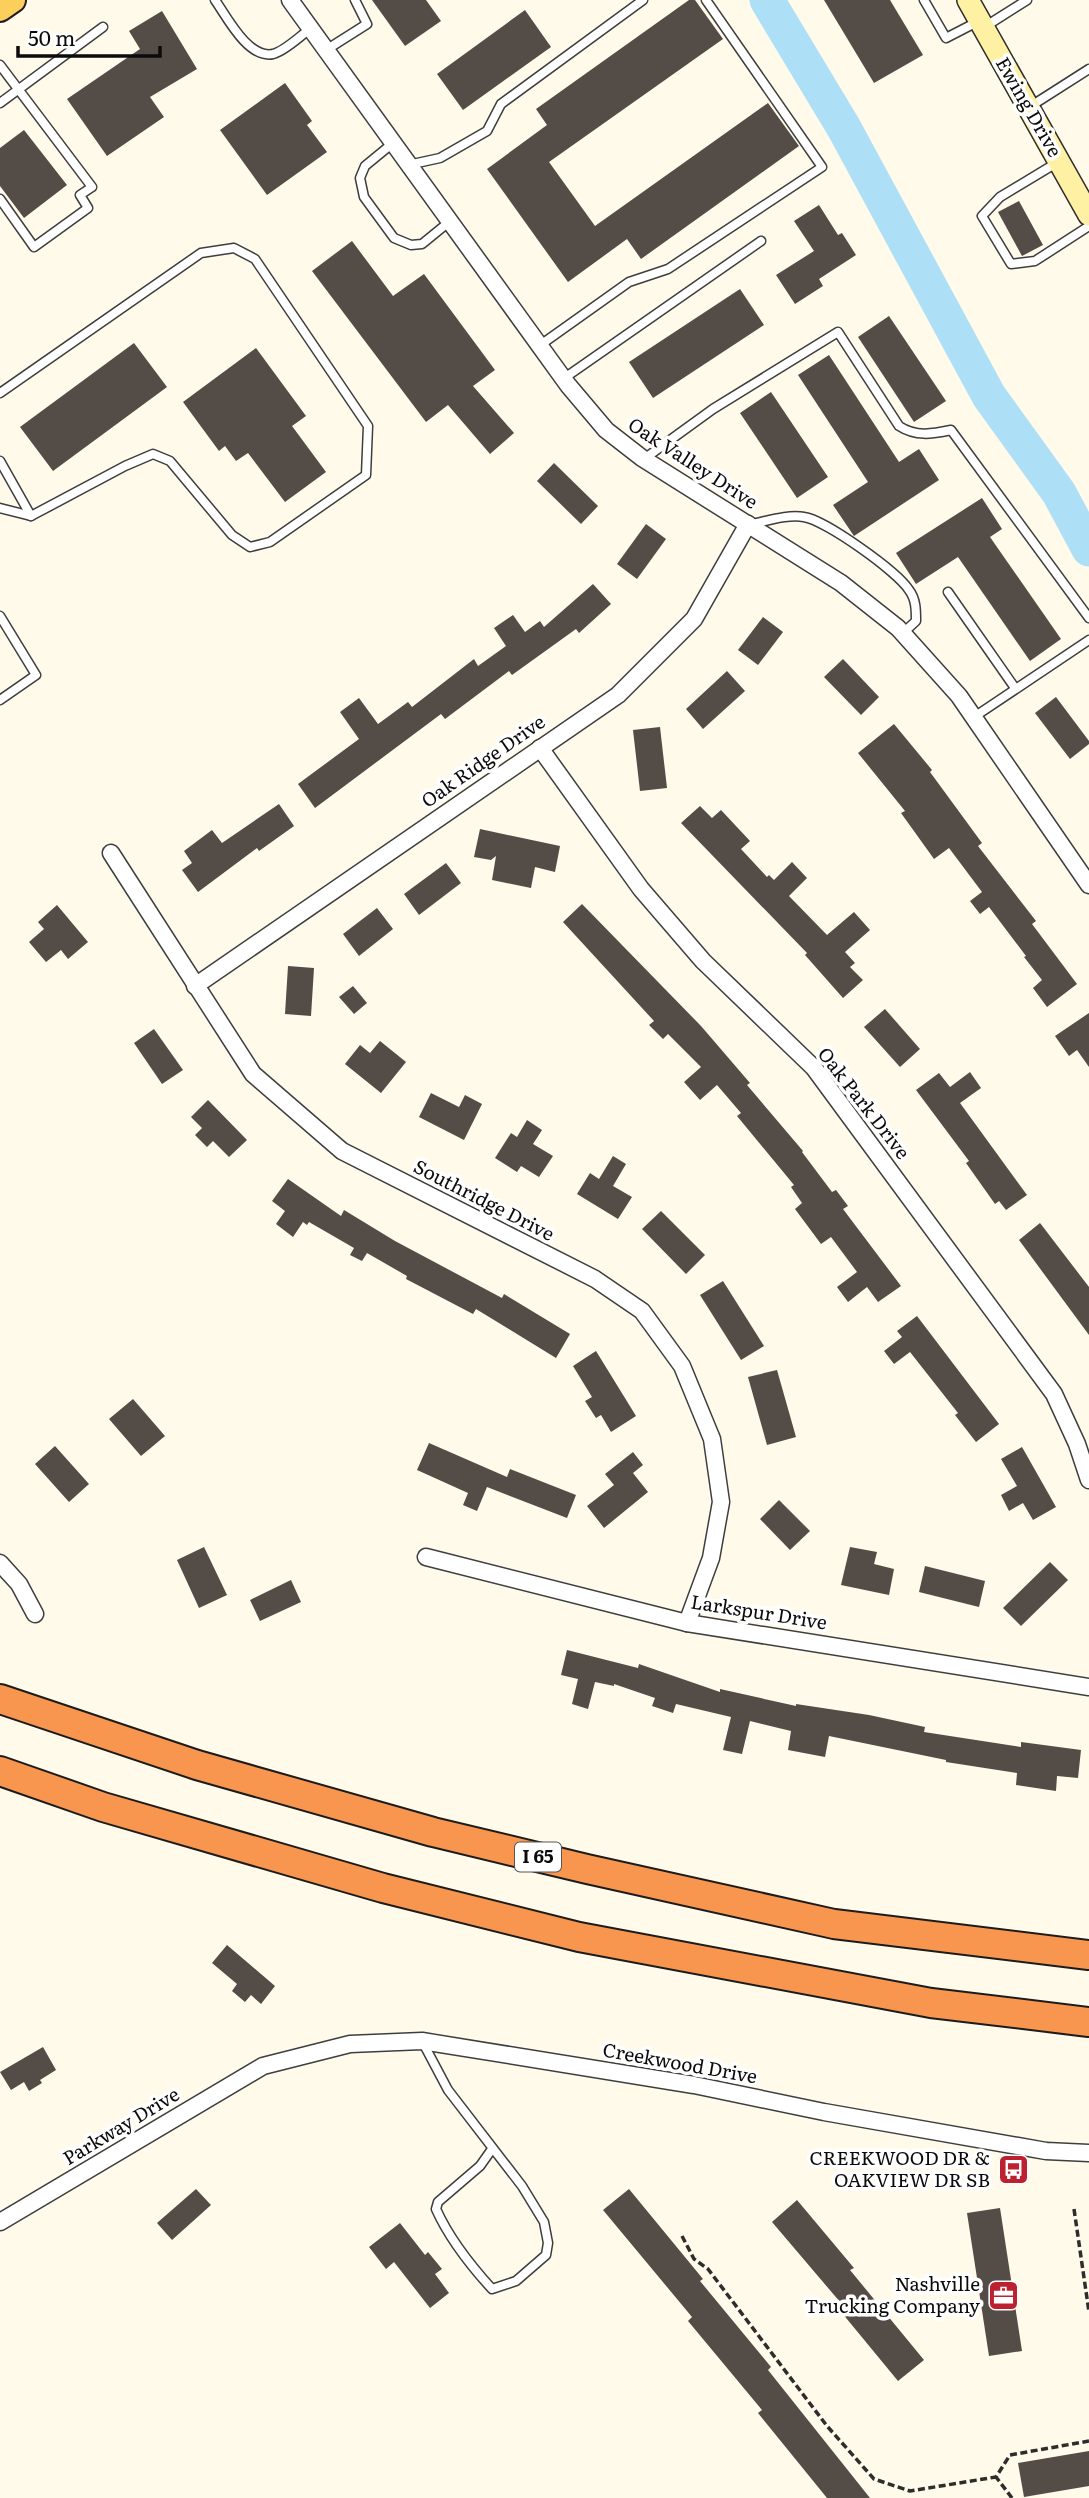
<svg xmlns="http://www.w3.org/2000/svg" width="1089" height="2498" font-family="Literata,serif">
<rect width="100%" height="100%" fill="#fffae9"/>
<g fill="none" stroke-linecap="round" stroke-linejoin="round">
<!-- river -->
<path stroke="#addff7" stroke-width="35" d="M767 0 844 128 989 396 1059 493 1089 549"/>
</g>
<!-- building -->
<g fill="#544c47">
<path d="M372 0H426L441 21 405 46Z"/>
<path d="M689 0H695L723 39 549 162 595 226 768 103 799 146 641 259 627 239 568 282 487 169 547 125 536 109Z"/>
<path d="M824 0H890L923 55 874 83Z"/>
<path d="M525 10 551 47 463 110 437 74Z"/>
<path d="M162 11 197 69 150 97 164 117 107 156 67 99 140 49 129 31Z"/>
<path d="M285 83 312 121 307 125 327 152 267 195 220 130Z"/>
<path d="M24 130 67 185 24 218 0 186V148Z"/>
<path d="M1019 201 1043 245 1022 256 998 212Z"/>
<path d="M819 205 838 235 842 233 856 255 819 279 823 286 795 304 776 275 814 251 794 221Z"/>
<path d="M352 241 393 296 424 274 495 370 473 386 514 433 490 454 448 405 426 422 312 271Z"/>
<path d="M740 289 764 325 653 398 629 362Z"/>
<path d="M889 316 946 401 914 422 858 337Z"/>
<path d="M134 343 167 387 53 471 20 427Z"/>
<path d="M256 348 306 416 292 426 326 472 285 502 248 453 236 461 225 446 219 451 183 402Z"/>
<path d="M829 355 899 462 919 449 939 480 854 536 833 505 868 482 798 375Z"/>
<path d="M771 392 828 477 797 498 740 413Z"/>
<path d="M554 463 598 506 581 524 537 481Z"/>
<path d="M982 498 1002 529 990 537 1061 639 1030 661 958 557 916 584 896 553Z"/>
<path d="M646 524 666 539 637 579 617 564Z"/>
<path d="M593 584 611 604 579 633 576 629 512 675 509 671 445 719 441 714 315 808 298 784 359 739 340 712 359 698 378 724 408 702 412 707 474 659 478 666 506 646 494 628 513 615 525 632 540 621 544 627Z"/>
<path d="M763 617 783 632 758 665 738 650Z"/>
<path d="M843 659 879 697 861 715 824 677Z"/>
<path d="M727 671 745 691 703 729 686 709Z"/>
<path d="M1056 697 1089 741V744L1070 759 1035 713Z"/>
<path d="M894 724 932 770 930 772 982 843 978 846 1036 921 1032 924 1077 984 1047 1007 1033 988 1042 980 1024 957 1026 956 989 907 980 914 970 901 982 892 949 848 934 859 901 813 905 811 858 753Z"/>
<path d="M660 727 667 788 640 791 633 730Z"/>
<path d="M279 804 294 826 259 851 257 848 198 892 182 870 192 863 184 851 212 830 222 843Z"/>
<path d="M700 806 712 818 721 810 750 841 741 849 767 877 769 875 774 880 792 862 807 878 789 896 827 935 854 912 870 930 845 952 855 963 850 967 863 980 843 998 805 955 807 953 681 823Z"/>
<path d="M480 829 560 846 555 872 535 867 531 888 492 880 496 856 491 860 474 857Z"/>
<path d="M446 863 461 883 419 915 404 894Z"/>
<path d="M582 904 701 1026 750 1083 747 1085 803 1151 802 1152 832 1192 836 1190 848 1206 843 1209 901 1286 878 1302 867 1287 848 1302 837 1287 857 1272 831 1237 821 1244 795 1209 802 1203 791 1187 794 1185 737 1116 741 1113 717 1085 700 1100 684 1082 701 1067 668 1034 663 1039 649 1025 654 1021 563 922Z"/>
<path d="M57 905 88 942 68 959 61 950 46 962 29 942 44 929 38 922Z"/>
<path d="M377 908 393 929 359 956 343 934Z"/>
<path d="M288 966 314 968 311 1016 285 1014Z"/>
<path d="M353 986 367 1003 354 1014 339 997Z"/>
<path d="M885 1009 920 1049 900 1067 864 1027Z"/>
<path d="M1089 1013V1067L1077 1050 1069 1056 1055 1036Z"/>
<path d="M154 1029 183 1070 162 1084 134 1043Z"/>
<path d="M380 1041 406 1062 381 1093 345 1064 360 1045 370 1053Z"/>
<path d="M970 1072 981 1088 960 1103 1027 1195 1006 1210 999 1201 995 1204 966 1163 969 1161 916 1090 939 1073 950 1087Z"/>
<path d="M431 1093 459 1107 465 1095 482 1104 464 1140 419 1117Z"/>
<path d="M208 1100 247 1140 229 1157 213 1141 207 1147 195 1135 202 1128 191 1117Z"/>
<path d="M527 1120 542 1130 533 1144 553 1156 539 1177 521 1166 517 1172 495 1158 511 1133 517 1137Z"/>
<path d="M613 1156 626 1164 613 1186 632 1197 618 1219 577 1194 590 1173 599 1179Z"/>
<path d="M288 1179 341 1216 344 1210 395 1241 502 1298 504 1294 570 1334 556 1358 476 1309 473 1314 406 1279 407 1276 367 1253 362 1261 350 1255 354 1248 309 1222 307 1225 303 1222 293 1237 276 1224 285 1211 272 1201Z"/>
<path d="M661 1211 705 1255 686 1274 642 1229Z"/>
<path d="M1040 1223 1089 1287V1335L1019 1240Z"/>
<path d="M723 1281 764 1346 741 1360 700 1295Z"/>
<path d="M917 1316 999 1424 976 1442 955 1415 958 1413 910 1352 894 1364 884 1351 902 1337 897 1331Z"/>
<path d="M596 1351 636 1416 611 1432 601 1415 596 1418 585 1401 592 1397 573 1366Z"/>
<path d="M777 1370 796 1437 767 1445 748 1377Z"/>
<path d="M133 1399 165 1436 141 1456 109 1419Z"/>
<path d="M429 1443 507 1477 510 1469 576 1495 567 1518 487 1487 477 1511 463 1505 468 1493 417 1470Z"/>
<path d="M55 1446 89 1484 69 1502 35 1464Z"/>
<path d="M1022 1447 1056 1507 1033 1520 1023 1503 1009 1511 1001 1495 1017 1486 1001 1459Z"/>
<path d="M633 1452 643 1465 633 1473 648 1492 604 1528 587 1506 614 1485 605 1474Z"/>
<path d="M779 1500 810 1531 790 1550 760 1519Z"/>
<path d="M204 1547 227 1595 199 1608 177 1560Z"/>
<path d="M850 1547 877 1552 874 1564 894 1569 889 1595 841 1585Z"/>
<path d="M1050 1562 1068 1580 1021 1626 1003 1608Z"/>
<path d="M925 1566 985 1581 979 1607 919 1592Z"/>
<path d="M291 1580 301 1602 260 1621 250 1600Z"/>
<path d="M567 1650 638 1668 639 1664 720 1692V1689L796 1706V1704L869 1715 925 1727 924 1732 1021 1747V1742L1081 1750 1078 1778 1057 1776 1056 1791 1016 1785 1017 1773 946 1762V1760L829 1736 825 1757 788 1750 791 1731 750 1721 742 1754 723 1750 731 1717 676 1704 673 1713 652 1706 655 1698 614 1684V1686L595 1682 588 1709 572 1704 578 1679 561 1675Z"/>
<path d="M227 1945 275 1986 261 2004 251 1995 245 2002 232 1991 237 1984 212 1963Z"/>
<path d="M43 2047 56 2070 40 2080 42 2083 29 2091 24 2082 11 2090 0 2072Z"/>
<path d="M196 2189 211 2205 172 2240 157 2223Z"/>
<path d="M629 2189 703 2279 700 2281 771 2367 768 2370 870 2498H827L758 2413 762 2410 688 2321 692 2317 603 2210Z"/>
<path d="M797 2200 854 2268 850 2270 924 2360 898 2381 842 2313 846 2309 772 2222Z"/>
<path d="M1000 2208 1022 2351 989 2356 967 2213Z"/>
<path d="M400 2223 425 2255 428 2252 442 2269 435 2274 449 2293 430 2308 394 2262 386 2269 369 2247Z"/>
<path d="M1089 2451V2486L1024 2497 1018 2463Z"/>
</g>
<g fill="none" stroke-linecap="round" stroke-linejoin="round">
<defs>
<g id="service">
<path d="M215 0C227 17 248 59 273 54 285 51 300 36 310 29"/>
<path d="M924 0 946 38 979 21"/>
<path d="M986 26 1027 0"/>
<path d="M326 50 367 24 355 0"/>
<path d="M0 65 92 187 80 195 88 208 34 247 0 199"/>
<path d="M0 103 103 27"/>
<path d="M1031 106 1089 69"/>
<path d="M393 143 365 166 360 178 364 197 394 238 411 245 422 244 449 222"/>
<path d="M1058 162 1000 197 982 216 1011 264 1035 261 1089 226"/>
<path d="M408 165 440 158 487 131 501 104 643 0"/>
<path d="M539 346 629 282 668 269 822 167 706 0"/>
<path d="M563 379 761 241"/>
<path d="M0 393 201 253 234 248 255 259 368 426 366 475 270 542 250 547 232 535 170 461 153 454 125 466 31 516 0 508"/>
<path d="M644 459 713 409 838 332 899 426C916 437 932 434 951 430L1089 618"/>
<path d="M0 461 31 516"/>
<path d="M751 524C767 521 788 514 804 517 825 520 897 571 909 590 916 599 916 610 916 621L903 633"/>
<path d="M948 592 1015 688"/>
<path d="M0 616 36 675 0 700"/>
<path d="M974 717 1089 640"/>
<path d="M422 2041 448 2090 522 2186 544 2222 548 2243 546 2255 516 2281 492 2289C471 2266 449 2238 436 2209L438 2202 480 2166 492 2149"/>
</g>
<g id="minor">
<path d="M290 0 568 385 606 430 642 458 841 583 898 628 959 696 1089 885"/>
<path d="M540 748 641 889 703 961 814 1068 1054 1394 1077 1444 1089 1480"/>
<path d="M111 853 253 1074 342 1151 595 1279 642 1311 682 1366 712 1439 721 1502 711 1558 687 1623"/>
<path d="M195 986 618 695 694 619 748 524"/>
<path d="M426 1557 687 1623 1089 1687"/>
<path d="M0 1563 19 1584 35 1614"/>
<path d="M0 2222 263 2066 350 2044 422 2041 694 2085 824 2112 1046 2151 1089 2153"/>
</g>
<path id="secondary" d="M968 0 1089 215"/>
<path id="primary" d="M0 9 13 0"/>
<g id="motorway">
<path d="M0 1699 197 1765 433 1832 587 1869 834 1924 1089 1955"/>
<path d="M0 1771 103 1807 383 1888 579 1937 931 2003 1089 2022"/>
</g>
</defs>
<!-- service casing -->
<use href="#service" stroke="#3e3e3e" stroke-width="11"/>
<!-- minor casing -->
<use href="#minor" stroke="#3e3e3e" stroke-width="19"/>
<!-- secondary casing -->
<use href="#secondary" stroke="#2d2d2d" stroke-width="24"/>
<!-- primary casing -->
<use href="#primary" stroke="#1c1c1c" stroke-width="28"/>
<!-- motorway casing -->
<use href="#motorway" stroke="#1c1c1c" stroke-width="32"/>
<!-- path -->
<g stroke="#2d2d2d" stroke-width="3.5" stroke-dasharray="7 3.5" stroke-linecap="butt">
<path d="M1074 2209 1089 2312"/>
<path d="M682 2236 694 2259 708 2269 827 2426 874 2479 910 2491 996 2477"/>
<path d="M1012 2498 996 2477 1010 2455 1089 2441"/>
</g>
<!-- service -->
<use href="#service" stroke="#fff" stroke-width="8"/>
<!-- minor -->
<use href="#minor" stroke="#fff" stroke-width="16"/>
<!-- secondary -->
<use href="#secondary" stroke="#fff1a4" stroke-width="21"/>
<!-- primary -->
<use href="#primary" stroke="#fccf5d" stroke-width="24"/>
<!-- motorway -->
<use href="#motorway" stroke="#f8954f" stroke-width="28"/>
</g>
<!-- icons -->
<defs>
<symbol id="bus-square" viewBox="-11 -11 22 22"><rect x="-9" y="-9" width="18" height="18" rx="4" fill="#bd212f" stroke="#fff"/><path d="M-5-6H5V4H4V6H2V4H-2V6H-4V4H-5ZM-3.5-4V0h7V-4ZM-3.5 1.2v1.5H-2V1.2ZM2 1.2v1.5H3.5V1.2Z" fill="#fff"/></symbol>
<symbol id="office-square" viewBox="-11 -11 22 22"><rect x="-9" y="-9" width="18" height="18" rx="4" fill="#bd212f" stroke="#fff"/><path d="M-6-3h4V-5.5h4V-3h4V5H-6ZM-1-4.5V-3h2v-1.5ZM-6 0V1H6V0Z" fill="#fff"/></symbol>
</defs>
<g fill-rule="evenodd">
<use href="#bus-square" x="996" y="2152" width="35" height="35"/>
<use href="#office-square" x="986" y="2278" width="35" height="35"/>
</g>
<g text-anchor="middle" stroke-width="7" stroke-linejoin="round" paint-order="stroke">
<!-- shield labels -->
<rect fill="#fff" stroke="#545454" stroke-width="2" x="515" y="1842.5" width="46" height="29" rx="5"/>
<g font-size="18" font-weight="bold" fill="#0b0b0b">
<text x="538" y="1863">I 65</text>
</g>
<!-- street labels -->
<g font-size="19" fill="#0b0b0b" stroke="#fff">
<text transform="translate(1029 107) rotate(60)" y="7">Ewing Drive</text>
<text transform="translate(693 463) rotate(33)" y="7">Oak Valley Drive</text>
<text transform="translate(483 761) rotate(-35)" y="7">Oak Ridge Drive</text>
<text transform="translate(864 1103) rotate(52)" y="7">Oak Park Drive</text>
<text transform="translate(484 1200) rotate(27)" y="7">Southridge Drive</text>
<text transform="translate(759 1612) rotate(9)" y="7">Larkspur Drive</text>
<text transform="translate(680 2063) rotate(10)" y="7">Creekwood Drive</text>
<text transform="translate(121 2126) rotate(-31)" y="7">Parkway Drive</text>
</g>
<!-- poi labels -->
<g font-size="19" fill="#0b0b0b" stroke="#fff" text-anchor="end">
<text x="990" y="2165">CREEKWOOD DR &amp;<tspan x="990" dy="22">OAKVIEW DR SB</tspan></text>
<text x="980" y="2291">Nashville<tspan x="980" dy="22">Trucking Company</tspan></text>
</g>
</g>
<!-- scale -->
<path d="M18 46v10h142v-10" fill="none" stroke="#0b0b0b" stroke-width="3.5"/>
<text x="28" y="46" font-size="21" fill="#0b0b0b" stroke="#ffffff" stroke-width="5" paint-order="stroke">50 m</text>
</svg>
